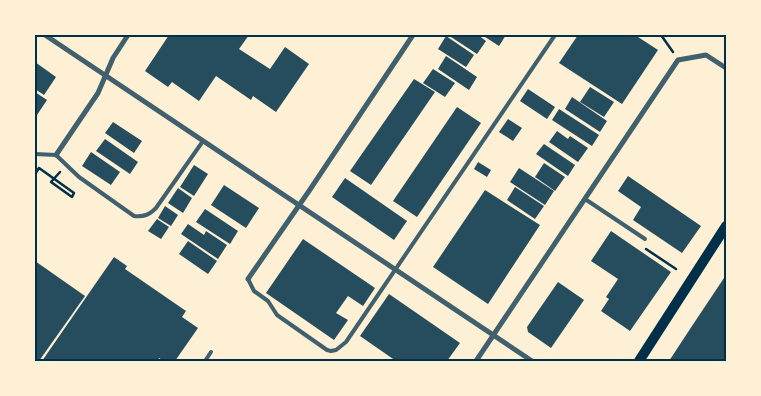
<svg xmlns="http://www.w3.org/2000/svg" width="761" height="396" font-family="'Playfair Display',serif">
<rect width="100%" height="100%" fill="#fdf0d5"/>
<!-- building -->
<g fill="#264d5e">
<path d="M169 35H249L239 49 270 69 285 47 309 64 276 112 253 96 251 100 216 76 199 101 172 82 168 87 145 71Z"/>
<path d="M452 35H478L486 41 477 54 451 37Z"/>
<path d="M482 35H506L499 46Z"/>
<path d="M578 35H635L658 50 622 104 559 63Z"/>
<path d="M446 36 474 55 466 67 438 49Z"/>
<path d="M446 56 477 77 469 90 438 69Z"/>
<path d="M35 62 56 77 44 95 35 89Z"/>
<path d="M433 69 455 83 445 97 423 83Z"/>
<path d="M414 79 435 92 371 185 350 171Z"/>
<path d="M590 87 614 102 604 117 580 102Z"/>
<path d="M528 89 555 107 547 119 520 101Z"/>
<path d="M35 92 47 100 37 115 35 114Z"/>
<path d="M572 97 607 121 600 132 565 109Z"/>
<path d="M457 107 481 123 417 217 393 201Z"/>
<path d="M559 109 599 135 592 146 552 120Z"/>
<path d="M508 119 522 128 513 141 499 132Z"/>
<path d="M113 122 142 141 134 153 105 133Z"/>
<path d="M557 131 568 139 570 136 588 148 578 162 549 142Z"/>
<path d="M105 139 138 162 130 174 96 151Z"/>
<path d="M544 144 575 165 568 176 536 154Z"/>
<path d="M91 152 120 172 111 185 82 166Z"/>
<path d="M478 162 491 170 487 177 474 169Z"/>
<path d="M544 163 565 177 555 191 535 177Z"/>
<path d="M194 165 208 174 194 196 180 187Z"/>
<path d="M519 168 554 191 545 205 510 182Z"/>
<path d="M628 176 701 226 682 253 633 220 641 207 618 191Z"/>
<path d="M345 178 407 221 394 240 332 197Z"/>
<path d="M224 185 259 208 246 228 211 205Z"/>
<path d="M515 187 544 206 535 219 507 200Z"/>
<path d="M178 188 192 198 183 213 168 203Z"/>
<path d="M485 190 540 225 488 304 433 267Z"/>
<path d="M165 206 178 215 171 226 158 218Z"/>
<path d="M205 209 238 231 230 244 196 222Z"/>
<path d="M157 219 169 227 161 239 148 231Z"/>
<path d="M188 224 204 235 206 231 227 245 218 259 181 234Z"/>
<path d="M611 231 671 272 630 331 601 311 609 299 606 297 618 279 591 261Z"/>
<path d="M303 239 375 288 363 306 348 296 336 313 348 320 334 340 266 293Z"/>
<path d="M188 241 217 261 208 274 179 254Z"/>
<path d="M114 257 127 266 125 269 186 311 182 317 198 328 175 361H164L159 358 158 361H42Z"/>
<path d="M35 261 85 296 39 361H35Z"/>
<path d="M726 275V361H669L692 326Z"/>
<path d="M558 282 584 300 551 348 528 332 527 327Z"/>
<path d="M389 294 460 343 447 361H396L360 336Z"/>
</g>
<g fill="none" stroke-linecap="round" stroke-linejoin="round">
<!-- path -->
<g stroke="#003049" stroke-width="2.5">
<path d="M661 35 673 52"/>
<path d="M35 174 39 168 74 193 72 197 51 182 60 172"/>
<path d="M646 249 676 269"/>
</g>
<!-- service -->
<g stroke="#3f606c" stroke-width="4">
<path d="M35 154 56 155 79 177 134 216C144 217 149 215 156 208L203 141"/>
<path d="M585 199 645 239"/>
<path d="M248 279 254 291 268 301 277 315 327 350 331 351 336 350 346 342 555 35"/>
<path d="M205 361 211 352"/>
</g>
<!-- minor -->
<g stroke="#3f606c" stroke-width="5">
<path d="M45 35 532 361"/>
<path d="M56 155 98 93 113 58 128 35"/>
<path d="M248 279 309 191 413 35"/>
<path d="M476 361 678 60 706 55 726 68"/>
</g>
<!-- secondary -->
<path stroke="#003049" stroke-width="10" d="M639 361 726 226"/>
</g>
<!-- border -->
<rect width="761" height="396" fill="none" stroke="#fdf0d5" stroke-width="72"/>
<rect x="36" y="36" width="689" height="324" fill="none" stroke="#003049" stroke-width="2"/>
</svg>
